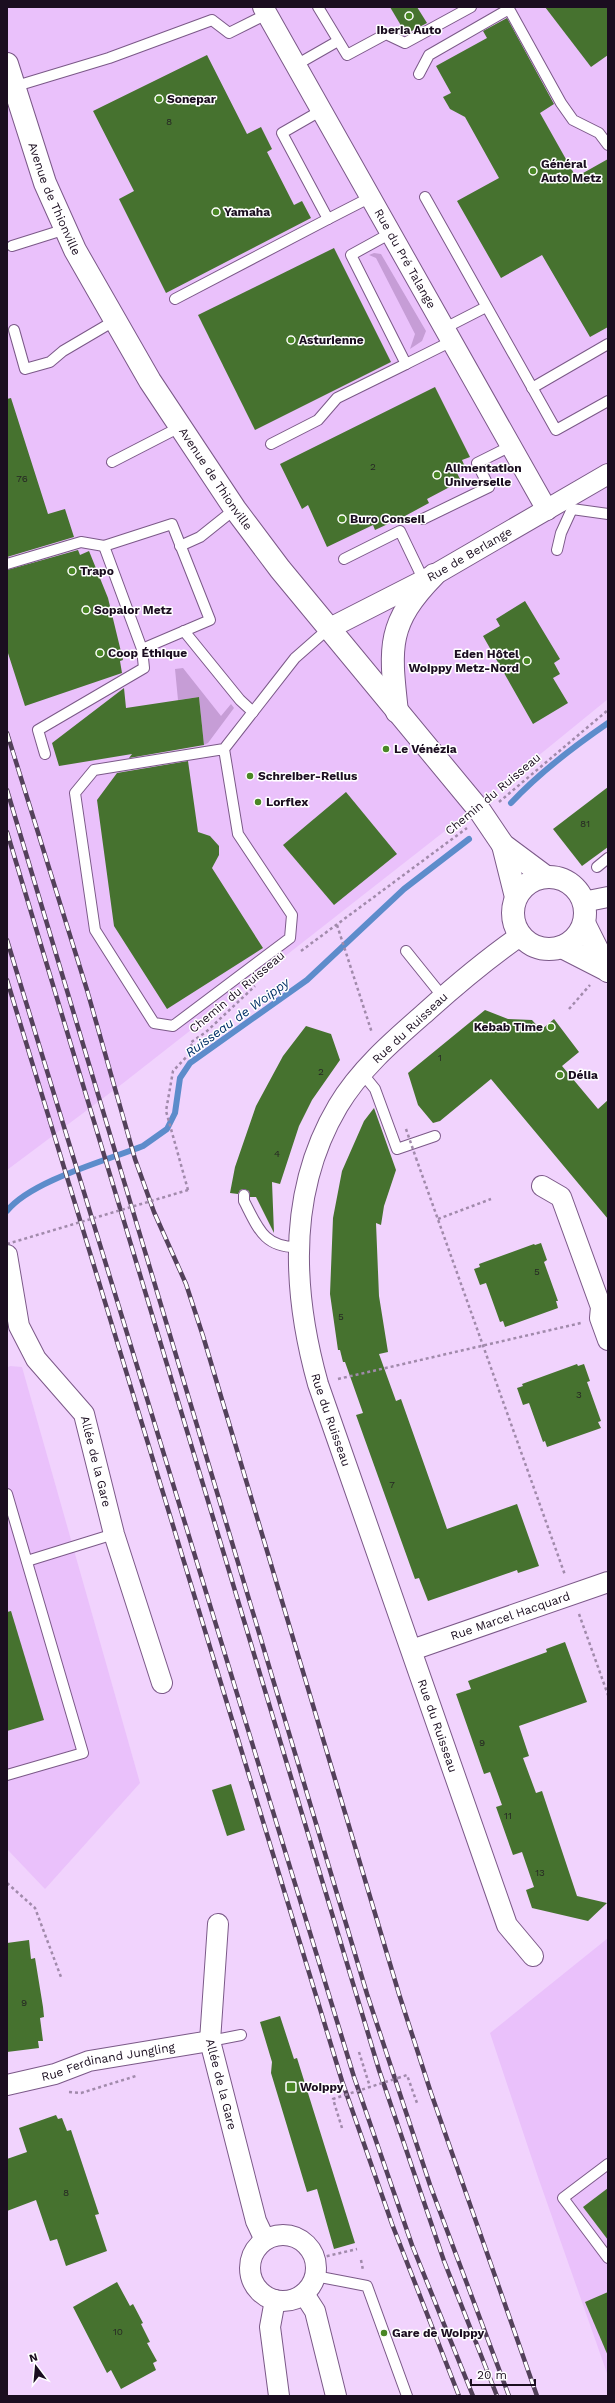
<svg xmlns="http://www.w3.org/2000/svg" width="615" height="2403" font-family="'Work Sans',sans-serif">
<rect width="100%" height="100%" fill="#f1d3fd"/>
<!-- built -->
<g fill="#eac1fb">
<path d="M7 7H608V699L473 809 122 1084 7 1170Z"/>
<path d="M10 1366 22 1367 140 1783 45 1889 7 1849V1368Z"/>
<path d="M608 1938V2376L538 2177 490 2033Z"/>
</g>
<!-- green -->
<g fill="#c69dd6">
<path d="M374 253 381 254 426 331 422 341 410 349 415 334 376 258 369 255Z"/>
<path d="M183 668 221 716 231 704 234 708 208 743 204 745 199 697 178 700 175 669Z"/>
</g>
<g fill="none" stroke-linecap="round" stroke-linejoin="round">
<!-- stream -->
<g stroke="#5d8ccb" stroke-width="6">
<path d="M511 803C540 772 573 747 608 723"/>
<path d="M7 1211C31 1181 105 1161 143 1146L167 1129 175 1113 180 1078 190 1063 307 980 404 889 469 839"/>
</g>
</g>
<!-- building -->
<g fill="#46722f">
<path d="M390 7H417L427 23 406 34Z"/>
<path d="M545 7H608V55L591 67Z"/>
<path d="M507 18 554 104 540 113 576 177 608 159V327L590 337 542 255 501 278 457 201 499 178 465 117 450 109 443 97 451 93 436 66 487 38 483 31Z"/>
<path d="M207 55 247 134 261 127 272 149 267 152 294 205 302 201 311 218 166 293 119 199 134 191 93 111Z"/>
<path d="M334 248 391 362 255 430 198 315Z"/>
<path d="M435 387 470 457 462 460 466 469 457 473 461 481 427 499 429 503 405 516 375 530 373 525 327 547 308 505 302 509 280 464Z"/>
<path d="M11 398 48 514 65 509 74 537 7 557V399Z"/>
<path d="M78 550 80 555 89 551 108 598 123 660 120 661 122 673 25 706 7 650V570Z"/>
<path d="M525 601 560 659 554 663 560 674 553 678 568 703 533 724 483 636 500 626 496 619Z"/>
<path d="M124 688 126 708 199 697 204 745 129 758 132 754 59 766 52 743Z"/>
<path d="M188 761 198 832 210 836 219 846V855L212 868 263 948 167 1009 114 926 97 800 117 773Z"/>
<path d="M608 787V847L582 866 553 829Z"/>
<path d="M346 792 397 854 334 905 283 845Z"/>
<path d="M485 1010 508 1019 532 1020 541 1030 554 1019 579 1052 562 1066 598 1109 608 1100V1219L491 1079 440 1121 433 1123 418 1105 408 1073Z"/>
<path d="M306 1026 331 1034 340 1060 312 1100 299 1126 280 1184 272 1182 274 1233 256 1197H250L249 1191 244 1189 240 1190 238 1194 230 1193 235 1167 256 1106 283 1056Z"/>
<path d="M374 1108 396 1170 384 1206 381 1225 376 1223 379 1296 388 1352 379 1354 396 1401 401 1399 447 1529 517 1504 539 1566 518 1573 517 1570 428 1601 419 1578 415 1579 356 1415 363 1413 345 1362H343L340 1350H338L330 1294 333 1218 342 1171 364 1121Z"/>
<path d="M541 1243 547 1260 544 1262 558 1301H556L558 1308 505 1327 503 1321 500 1322 486 1283 480 1285 474 1269 480 1267 479 1264 534 1244 535 1245Z"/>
<path d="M577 1364 578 1366 584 1364 590 1381 587 1382 601 1421 598 1422 601 1428 547 1447 545 1441 543 1442 529 1403 523 1405 517 1388 523 1386 522 1384Z"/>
<path d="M11 1611 44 1720 7 1731V1612Z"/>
<path d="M565 1642 587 1702 519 1726 529 1756 523 1758 536 1793 542 1791 577 1896 607 1903 588 1921 532 1908 526 1890 534 1887 522 1852 513 1855 496 1807 502 1805 490 1772 484 1774 456 1694 471 1689 468 1681 547 1652 546 1649Z"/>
<path d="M231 1784 245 1830 227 1836 212 1790Z"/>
<path d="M29 1940 31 1959 35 1958 43 2007 44 2017 40 2018 43 2041H38L39 2048 7 2052V1943Z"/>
<path d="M280 2016 294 2059 297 2058 355 2243 334 2249 317 2189 307 2192 271 2073 272 2062 260 2022Z"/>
<path d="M56 2115 58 2119 62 2118 67 2131 71 2130 99 2214 95 2215 107 2251 66 2266 57 2239 50 2241 36 2200 7 2211V2159L27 2152 19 2128Z"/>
<path d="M608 2188V2240L583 2207Z"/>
<path d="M117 2282 130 2306 133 2304 143 2323 141 2324 150 2342 147 2343 157 2361 153 2363 156 2370 121 2389 111 2370 107 2373 73 2307Z"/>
<path d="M608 2292V2356L585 2302Z"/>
</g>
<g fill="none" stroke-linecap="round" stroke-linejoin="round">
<defs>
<g id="service">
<path d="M318 7 347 55 386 34 405 43 471 7"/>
<path d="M296 65 338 41"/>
<path d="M419 74 429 55 509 9 561 103 573 120 599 133 608 145"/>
<path d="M13 87 109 58 212 20 229 33 267 14"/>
<path d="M322 110 282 133 328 219 371 197"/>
<path d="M425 197 556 430 608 401"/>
<path d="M391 233 351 255 406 364 452 341"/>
<path d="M12 246 66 229"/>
<path d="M175 299 328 219"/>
<path d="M445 328 486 307"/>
<path d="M14 330 25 369 50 362 63 351 114 321"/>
<path d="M532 388 608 344"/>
<path d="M271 444 318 420 337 398 406 364"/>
<path d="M112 462 180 427"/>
<path d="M572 509 608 514"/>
<path d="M423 519 489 487 477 463 511 446"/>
<path d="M172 524 210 620 142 649 104 546Z"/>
<path d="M180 546 200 537 235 509"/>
<path d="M557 550 561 533 572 509 566 499"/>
<path d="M344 559 400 531 424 581"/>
<path d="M7 564 81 542 104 546"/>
<path d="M184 631 240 700 253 712"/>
<path d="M224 749 238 834 292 915 290 938 173 1026 154 1023 95 930 75 793 94 770 224 749 295 658 328 629"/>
<path d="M45 754 38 730 144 668 142 649"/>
<path d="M597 867 608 858"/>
<path d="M406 951 443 997"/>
<path d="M362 1073 375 1089 397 1149 435 1136"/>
<path d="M244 1195V1201C258 1228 264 1248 298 1247"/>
<path d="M7 1494 83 1753 7 1775"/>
<path d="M27 1561 114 1534"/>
<path d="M210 2041 241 2035"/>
<path d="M608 2164 563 2198 608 2258"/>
<path d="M315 2276 367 2286 407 2396"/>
</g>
<g id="minor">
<path id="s1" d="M263 7 547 510"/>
<path id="s2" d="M328 629 434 575 608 474"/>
<path d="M583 902 608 897"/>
<path id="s3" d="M520 936C487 959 456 985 426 1012 394 1040 360 1069 338 1106 287 1192 292 1291 318 1384L507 1925 533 1956"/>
<path d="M542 1186 561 1197 601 1307 600 1318 608 1340"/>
<path id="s4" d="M7 1255 19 1326 36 1359 84 1414 114 1534 162 1683"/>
<path id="s5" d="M412 1650 608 1582"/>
<path id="s6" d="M218 1924 210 2041 256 2221 265 2240"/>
<path id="s7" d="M7 2085 55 2074 89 2061 210 2041"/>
<circle cx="283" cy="2268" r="33"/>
<path d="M304 2294 315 2311 336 2396"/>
<path d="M275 2300 270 2327 279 2396"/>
</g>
<g id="primary">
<path id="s8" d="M7 64 45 183 75 250 150 381 235 509 280 569 480 811 503 845 546 877"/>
<path d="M397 712C390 648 386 624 434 575"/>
<path d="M503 845 516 897"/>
<circle cx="549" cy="913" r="36"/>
<path d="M584 923 608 971"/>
<path d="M562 947 607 970"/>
</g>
</defs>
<!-- service casing -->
<use href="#service" stroke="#7b5988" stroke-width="12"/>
<!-- minor casing -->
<use href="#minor" stroke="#7b5988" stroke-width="22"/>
<!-- primary casing -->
<use href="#primary" stroke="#7b5988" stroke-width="24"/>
<!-- path -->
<g stroke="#a18aab" stroke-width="2.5" stroke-dasharray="3 3" stroke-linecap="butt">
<path d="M499 802 608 710"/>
<path d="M337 925 372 1033"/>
<path d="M301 951 467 828"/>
<path d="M569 1009 590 985"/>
<path d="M416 1158 565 1575"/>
<path d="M188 1190 166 1111 173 1071 194 1049 190 1043 206 1032 255 986"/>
<path d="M438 1219 491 1199"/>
<path d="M338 1379 581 1323"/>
<path d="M579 1614 608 1695"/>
<path d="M7 1883 35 1908 61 1977"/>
<path d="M359 2052 370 2087"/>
<path d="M398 2078 407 2075 417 2103"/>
<path d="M69 2092 81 2093 136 2076"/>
<path d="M342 2128 333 2099 345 2095"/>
<path d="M315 2259 357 2249"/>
<path d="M361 2260 363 2270"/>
</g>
<!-- service -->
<use href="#service" stroke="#fff" stroke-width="10"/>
<!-- minor -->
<use href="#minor" stroke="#fff" stroke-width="20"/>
<!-- primary -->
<use href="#primary" stroke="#fff" stroke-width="22"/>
<defs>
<g id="rail">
<path d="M7 733 87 990 135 1159 154 1212 186 1284 203 1336 399 1994 431 2093 537 2396"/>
<path d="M7 790 367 1994 430 2185 509 2396"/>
<path d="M7 832 379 2070 444 2261 497 2396"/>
<path d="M7 940 354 2077 412 2245 473 2396"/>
<path d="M7 980 342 2081 392 2224 459 2396"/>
</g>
</defs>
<!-- rail casing -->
<use href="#rail" stroke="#53415a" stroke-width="4.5"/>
<!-- rail -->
<use href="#rail" stroke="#fff" stroke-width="3" stroke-dasharray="9" stroke-linecap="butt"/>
<!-- path-bridge -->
<g stroke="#a18aab" stroke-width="2.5" stroke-dasharray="3 3" stroke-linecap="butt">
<path d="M406 1129 416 1158"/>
<path d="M7 1244 188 1190"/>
<path d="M345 2095 398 2078"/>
</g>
</g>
<!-- markers -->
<g fill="#4a8725" stroke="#fff" stroke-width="1.5">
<circle cx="409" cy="16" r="4"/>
<circle cx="159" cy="99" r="4"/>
<circle cx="533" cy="171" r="4"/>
<circle cx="216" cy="212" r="4"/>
<circle cx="291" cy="340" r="4"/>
<circle cx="437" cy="475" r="4"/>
<circle cx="342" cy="519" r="4"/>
<circle cx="72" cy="571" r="4"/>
<circle cx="86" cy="610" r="4"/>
<circle cx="100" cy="653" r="4"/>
<circle cx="527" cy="661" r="4"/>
<circle cx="386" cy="749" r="4"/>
<circle cx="250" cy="776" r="4"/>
<circle cx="258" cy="802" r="4"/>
<circle cx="551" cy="1027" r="4"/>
<circle cx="560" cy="1075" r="4"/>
<rect x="286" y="2082" width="10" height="10" rx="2"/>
<circle cx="384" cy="2333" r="4"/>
</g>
<g text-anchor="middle" stroke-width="3" stroke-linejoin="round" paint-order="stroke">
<!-- number labels -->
<g font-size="10" fill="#262724">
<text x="169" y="125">8</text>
<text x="373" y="470">2</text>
<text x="22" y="482">76</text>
<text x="585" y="827">81</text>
<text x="440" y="1061">1</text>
<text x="321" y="1075">2</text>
<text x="277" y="1157">4</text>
<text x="537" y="1275">5</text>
<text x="341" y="1320">5</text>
<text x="579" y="1398">3</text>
<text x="392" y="1488">7</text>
<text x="482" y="1746">9</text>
<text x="508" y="1819">11</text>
<text x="540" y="1876">13</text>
<text x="24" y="2006">9</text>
<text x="66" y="2196">8</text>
<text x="118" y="2335">10</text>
</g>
<!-- poi labels -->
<g font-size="12" font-weight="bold" fill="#1b0e20" stroke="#fff" text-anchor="start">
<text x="409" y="34" text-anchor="middle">Iberia Auto</text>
<text x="167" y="103">Sonepar</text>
<text x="541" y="168">Général<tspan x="541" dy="14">Auto Metz</tspan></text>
<text x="224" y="216">Yamaha</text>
<text x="299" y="344">Asturienne</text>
<text x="445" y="472">Alimentation<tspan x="445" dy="14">Universelle</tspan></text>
<text x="350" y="523">Buro Conseil</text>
<text x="80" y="575">Trapo</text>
<text x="94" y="614">Sopalor Metz</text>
<text x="108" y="657">Coop Éthique</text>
<text x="519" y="658" text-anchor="end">Eden Hôtel<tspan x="519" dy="14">Woippy Metz-Nord</tspan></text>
<text x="394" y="753">Le Vénézia</text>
<text x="258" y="780">Schreiber-Relius</text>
<text x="266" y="806">Lorflex</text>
<text x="543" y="1031" text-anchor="end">Kebab Time</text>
<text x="568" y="1079">Délia</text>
<text x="300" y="2091">Woippy</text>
<text x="392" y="2337">Gare de Woippy</text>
</g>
<!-- street labels -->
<g font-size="12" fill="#1b0e20" stroke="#fff">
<text dy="4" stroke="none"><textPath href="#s8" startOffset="143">Avenue de Thionville</textPath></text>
<text dy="4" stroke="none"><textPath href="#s1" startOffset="289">Rue du Pré Talange</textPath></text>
<text dy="4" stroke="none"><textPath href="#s8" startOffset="467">Avenue de Thionville</textPath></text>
<text dy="4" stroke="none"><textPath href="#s2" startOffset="160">Rue de Berlange</textPath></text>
<text transform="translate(493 794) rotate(-40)" y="4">Chemin du Ruisseau</text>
<text transform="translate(237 992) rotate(-40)" y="4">Chemin du Ruisseau</text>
<text transform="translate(410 1028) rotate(-43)" y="4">Rue du Ruisseau</text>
<text dy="4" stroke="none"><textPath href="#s3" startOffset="575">Rue du Ruisseau</textPath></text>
<text dy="4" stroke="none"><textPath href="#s4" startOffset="231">Allée de la Gare</textPath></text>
<text dy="4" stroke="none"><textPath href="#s5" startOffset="104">Rue Marcel Hacquard</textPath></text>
<text dy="4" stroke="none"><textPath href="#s3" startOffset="899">Rue du Ruisseau</textPath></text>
<text dy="4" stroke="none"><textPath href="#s7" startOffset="104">Rue Ferdinand Jungling</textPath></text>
<text dy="4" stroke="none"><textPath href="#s6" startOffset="162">Allée de la Gare</textPath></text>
</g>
<!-- water labels -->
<g font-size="13" font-style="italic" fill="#002f68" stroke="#fff">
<text transform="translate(237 1017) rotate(-36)" y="5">Ruisseau de Woippy</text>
</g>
</g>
<!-- border -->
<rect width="615" height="2403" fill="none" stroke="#1b0e20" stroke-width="16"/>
<!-- north arrow -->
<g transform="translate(36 2367) rotate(344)" stroke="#ffffff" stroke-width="3" paint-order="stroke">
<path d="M0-3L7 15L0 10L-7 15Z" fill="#1b0e20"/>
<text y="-6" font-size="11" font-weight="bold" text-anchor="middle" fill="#1b0e20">N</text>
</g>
<!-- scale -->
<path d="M471 2379v6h64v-6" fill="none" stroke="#1b0e20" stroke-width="2"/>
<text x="477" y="2379" font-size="12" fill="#1b0e20" stroke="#ffffff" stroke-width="3" paint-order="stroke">20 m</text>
</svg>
